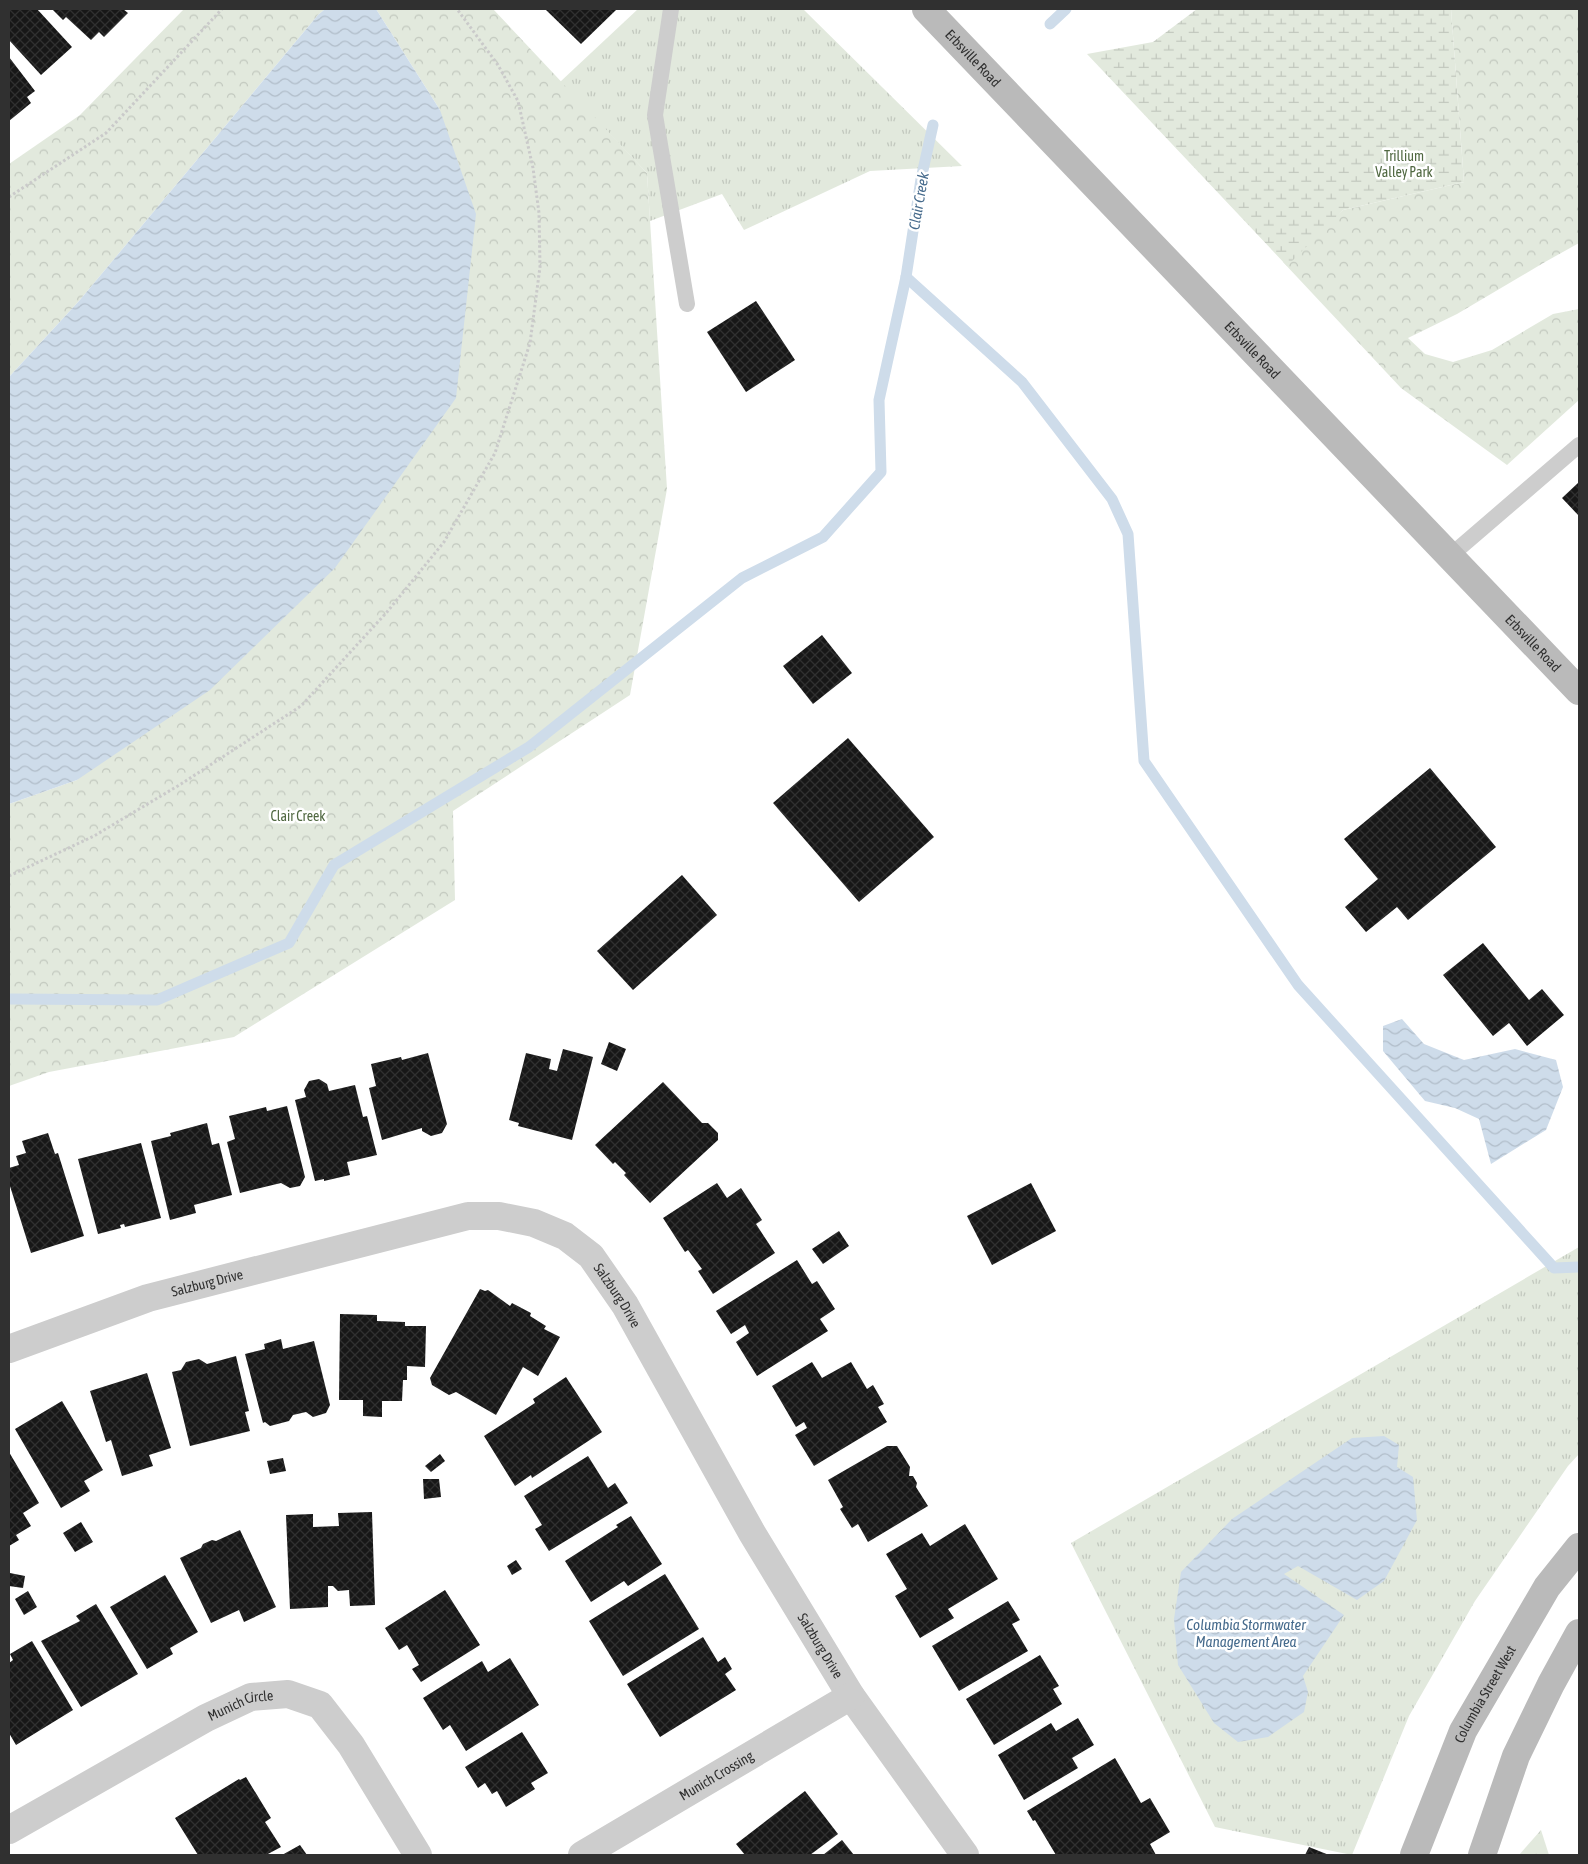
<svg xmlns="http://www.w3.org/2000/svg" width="1588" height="1864" font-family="'Asap Condensed',sans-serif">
<defs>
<pattern id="grass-tufts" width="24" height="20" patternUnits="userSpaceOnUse" patternTransform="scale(1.25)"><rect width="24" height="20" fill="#e2e9dd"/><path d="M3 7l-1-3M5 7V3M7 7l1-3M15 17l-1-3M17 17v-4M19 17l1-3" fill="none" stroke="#c2c8be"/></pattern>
<pattern id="forest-crowns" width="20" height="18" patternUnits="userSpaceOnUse" patternTransform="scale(1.25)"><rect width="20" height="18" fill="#e2e9dd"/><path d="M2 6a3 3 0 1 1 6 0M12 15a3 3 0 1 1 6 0" fill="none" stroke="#c2c8be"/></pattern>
<pattern id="wetland-marsh" width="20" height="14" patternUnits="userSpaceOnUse" patternTransform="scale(1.25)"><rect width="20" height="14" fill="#e2e9dd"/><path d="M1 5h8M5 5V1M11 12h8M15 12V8" fill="none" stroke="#c2c8be"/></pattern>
<pattern id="water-waves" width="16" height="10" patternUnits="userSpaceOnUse" patternTransform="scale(1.25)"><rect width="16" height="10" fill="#cedcea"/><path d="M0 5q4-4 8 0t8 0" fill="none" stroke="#b1bdc9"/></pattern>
<pattern id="building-cross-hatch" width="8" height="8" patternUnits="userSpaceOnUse" patternTransform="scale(1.25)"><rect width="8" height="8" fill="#171717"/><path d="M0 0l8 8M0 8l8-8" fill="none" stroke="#303030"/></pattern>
</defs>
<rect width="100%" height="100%" fill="#fff"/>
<!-- grass -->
<g fill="url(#grass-tufts)">
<path d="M638 9H803L962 166 870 171 744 230 722 194 650 221 647 173 560 82Z"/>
<path d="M1579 1247V1454L1568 1466 1475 1601 1409 1716 1352 1855 1215 1827 1071 1543Z"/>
<path d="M1541 1830 1549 1855H1519Z"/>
</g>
<!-- forest -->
<g fill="url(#forest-crowns)">
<path d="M184 9H325L318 15 79 301 9 377V164L80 115Z"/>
<path d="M376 9H493L647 173 667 489 630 695 453 811 455 900 234 1037 49 1072 9 1086V804L77 780 440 110Z"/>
<path d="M1451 9H1579V243L1545 262 1457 314 1408 338 1425 354 1453 362 1492 350 1553 314 1579 309V400L1507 465 1401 388 1283 262 1343 210 1464 182Z"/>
</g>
<!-- wetland -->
<path fill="url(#wetland-marsh)" d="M1197 9H1451L1464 182 1343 210 1287 266 1087 54 1153 42Z"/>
<!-- water -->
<g fill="url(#water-waves)">
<path d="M325 9H376L440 110 476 214 456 398 335 568 210 690 77 780 9 804V377L79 301 318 15Z"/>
<path d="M1402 1019 1424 1044 1464 1060 1515 1049 1556 1060 1563 1087 1546 1130 1491 1164 1479 1119 1455 1108 1425 1101 1383 1051V1026Z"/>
<path d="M1384 1436 1399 1445 1397 1467 1413 1477 1417 1520 1384 1581 1357 1600 1298 1566 1284 1574 1344 1615 1303 1676 1308 1692 1304 1712 1268 1737 1238 1742 1214 1723 1178 1665 1174 1619 1181 1572 1232 1519 1352 1438Z"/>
</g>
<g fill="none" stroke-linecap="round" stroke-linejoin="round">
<!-- stream -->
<g stroke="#cedcea" stroke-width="11">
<path d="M1050 24 1066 9"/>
<path d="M906 277 1022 382 1112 499 1128 534 1144 761 1298 985 1554 1268 1579 1267"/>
<path d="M9 999 157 1000 289 943 334 865 529 747 742 578 823 537 881 472 879 400 906 277 921 179 933 125"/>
</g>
</g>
<!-- building -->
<g fill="url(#building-cross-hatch)">
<path d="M9 9H37L72 47 41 75 9 40Z"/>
<path d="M52 9H123L128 13 104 37 99 32 91 40 66 17 63 20Z"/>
<path d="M545 9H617L581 44Z"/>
<path d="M9 57 35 91 27 97 31 103 9 121Z"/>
<path d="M756 301 795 360 746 392 707 332Z"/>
<path d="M1579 482V516L1562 498Z"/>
<path d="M822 635 852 673 813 704 783 666Z"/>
<path d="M848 738 934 837 859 902 773 803Z"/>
<path d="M1430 768 1496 847 1408 920 1397 907 1366 932 1345 907 1378 879 1344 839Z"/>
<path d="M682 875 717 915 633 990 597 951Z"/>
<path d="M1483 943 1529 1000 1542 989 1564 1015 1527 1046 1509 1023 1493 1036 1443 975Z"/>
<path d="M609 1042 626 1049 617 1071 601 1064Z"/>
<path d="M563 1049 593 1057 572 1140 518 1126 519 1123 509 1120 526 1053 551 1059 549 1069 557 1071Z"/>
<path d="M428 1053 447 1124 442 1133 431 1136 422 1131V1128L382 1140 369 1088 376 1086 371 1064 401 1057 402 1060Z"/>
<path d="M319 1079 327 1084 329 1091 355 1085 363 1117 367 1116 377 1155 347 1162 350 1175 324 1181V1179L315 1181 295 1100 306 1097 304 1090 309 1081Z"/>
<path d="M663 1082 702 1123H708L718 1133V1140L650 1203 624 1175 626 1173 615 1162 613 1164 595 1145Z"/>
<path d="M287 1106 305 1177 300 1186 290 1188 281 1183 240 1193 227 1142 235 1139 229 1116 266 1107 267 1111Z"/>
<path d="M207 1123 212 1145 219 1143 232 1195 194 1205 196 1213 170 1220 151 1141 171 1136 170 1133Z"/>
<path d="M48 1133 55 1154 58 1153 84 1236 31 1253 9 1183V1168L19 1165 16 1156 26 1153 22 1141Z"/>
<path d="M141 1143 161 1218 125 1227 124 1224 120 1225 121 1228 98 1234 78 1159Z"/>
<path d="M717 1183 727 1198 741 1188 762 1220 756 1224 775 1253 713 1294 698 1271 702 1269 688 1250 685 1252 663 1218Z"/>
<path d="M1031 1183 1056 1231 992 1265 967 1216Z"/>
<path d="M839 1231 849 1246 823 1264 812 1249Z"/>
<path d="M797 1260 812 1284 817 1281 835 1309 820 1319 828 1331 757 1376 736 1342 749 1333 745 1325 731 1334 716 1311Z"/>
<path d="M480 1289 485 1291 488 1290 510 1306 512 1303 531 1313 530 1316 546 1326 544 1329 560 1337 538 1376 523 1367 496 1415 456 1392 449 1395 432 1385 430 1378Z"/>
<path d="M340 1314 377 1315V1321L405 1322V1326H426L425 1367 407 1366V1380H403L402 1401H382V1417L363 1416V1400H339Z"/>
<path d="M281 1339 283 1349 314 1341 330 1405 326 1413 313 1417 306 1412 293 1415 289 1421 270 1426 265 1422 263 1423 245 1354 265 1349 264 1344Z"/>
<path d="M236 1356 249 1411 245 1412 250 1431 190 1446 172 1372 181 1370 186 1362 199 1359 207 1364Z"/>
<path d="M812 1362 822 1378 851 1362 867 1389 873 1385 884 1404 878 1407 887 1422 814 1466 795 1435 807 1428 804 1422 796 1427 772 1386Z"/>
<path d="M147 1373 171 1448 149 1455 153 1466 122 1476 111 1440 106 1442 90 1391Z"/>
<path d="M566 1377 602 1432 532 1478 531 1475 515 1486 484 1436 535 1403 533 1399Z"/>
<path d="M62 1401 103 1470 84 1481 90 1491 61 1508 15 1429Z"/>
<path d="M887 1446H897L910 1467 909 1476H913L917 1483 916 1487 928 1506 868 1542 858 1524 852 1528 840 1509 843 1507 828 1480Z"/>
<path d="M9 1452 39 1503 23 1513 31 1526 16 1535 19 1540 9 1546Z"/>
<path d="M440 1454 445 1461 431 1472 425 1466Z"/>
<path d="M588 1456 608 1488 615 1483 628 1503 549 1551 535 1529 542 1525 524 1496Z"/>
<path d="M283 1458 286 1471 270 1474 267 1461Z"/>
<path d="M423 1479H439L441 1497 424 1499Z"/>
<path d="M372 1512 375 1605 350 1606 349 1590 338 1591 333 1586H328V1607L290 1609 286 1515 313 1514V1527L339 1526 338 1513Z"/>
<path d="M631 1516 662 1564 628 1586 624 1581 591 1602 565 1561 618 1527 616 1525Z"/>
<path d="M81 1522 93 1542 75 1552 63 1533Z"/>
<path d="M965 1524 998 1579 948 1609 954 1618 920 1638 895 1596 907 1589 886 1554 922 1533 930 1546Z"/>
<path d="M240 1530 276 1607 244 1622 239 1610 211 1623 180 1558 201 1548 203 1544 212 1540 216 1541Z"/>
<path d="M516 1560 522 1569 512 1575 507 1566Z"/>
<path d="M10 1573 25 1576 23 1588 9 1586Z"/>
<path d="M665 1574 699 1629 623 1676 589 1621Z"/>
<path d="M165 1575 198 1632 170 1648 173 1654 147 1669 110 1607Z"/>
<path d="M445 1590 480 1645 421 1682 412 1669 419 1665 407 1645 399 1650 385 1628Z"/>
<path d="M28 1591 37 1607 24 1615 15 1599Z"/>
<path d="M1008 1601 1020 1620 1012 1624 1028 1651 959 1691 932 1646Z"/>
<path d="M96 1604 138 1674 81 1707 41 1641 80 1621 76 1616Z"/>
<path d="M703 1637 718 1662 725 1657 732 1669 725 1674 736 1690 660 1737 627 1684Z"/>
<path d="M32 1641 73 1710 16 1745 9 1733V1663L13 1660 10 1654Z"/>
<path d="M1040 1655 1059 1686 1053 1689 1062 1704 994 1745 966 1699Z"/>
<path d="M510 1658 539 1705 466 1751 450 1725 443 1730 423 1698 482 1661 488 1672Z"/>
<path d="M1078 1718 1094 1745 1072 1758 1078 1768 1024 1800 998 1755 1051 1723 1056 1731Z"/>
<path d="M522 1732 548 1773 531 1783 535 1789 506 1807 497 1791 492 1794 485 1783 478 1788 465 1767Z"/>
<path d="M1115 1758 1141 1803 1150 1798 1170 1832 1150 1844 1156 1855H1056L1035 1820 1033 1821 1027 1811Z"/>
<path d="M246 1777 271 1818 265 1822 281 1847 266 1855H198L175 1818 239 1779 240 1780Z"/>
<path d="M805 1791 838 1834 810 1855H745L736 1844Z"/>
<path d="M842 1840 854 1855H823Z"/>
<path d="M300 1845 307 1855H282Z"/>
<path d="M1309 1847 1329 1855H1305Z"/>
</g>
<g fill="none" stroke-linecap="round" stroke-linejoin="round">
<!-- path -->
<g stroke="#cacaca" stroke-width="3" stroke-dasharray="2.5 2.5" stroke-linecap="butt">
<path d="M9 197 106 133 222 9"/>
<path d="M9 876 94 836 181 784 301 706 387 612 444 542 495 453 530 343 540 267 539 213 533 168 518 101 498 65 457 9"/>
</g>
<!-- service -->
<g stroke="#cdcdcd" stroke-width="16">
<path d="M671 9 655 115 687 304"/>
<path d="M1450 556 1579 445"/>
</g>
<!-- minor -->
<g stroke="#cdcdcd" stroke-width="28">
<path id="s1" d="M9 1349 148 1298 468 1216H499L534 1223 565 1236 591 1256 625 1305 752 1533 851 1696 965 1855"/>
<path id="s2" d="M9 1830 206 1718 251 1697 288 1694 320 1705 351 1745 418 1855"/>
<path id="s3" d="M582 1855 851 1696"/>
</g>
<!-- secondary -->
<g stroke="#bababa" stroke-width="28">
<path id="s4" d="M926 9 1579 691"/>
<path id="s5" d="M1414 1855 1463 1731 1547 1587 1579 1547"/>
<path d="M1482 1855 1516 1756 1551 1684 1579 1633"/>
</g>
</g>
<g text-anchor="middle" stroke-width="5" stroke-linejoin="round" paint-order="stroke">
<!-- street labels -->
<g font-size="14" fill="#303030" stroke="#fff">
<text dy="5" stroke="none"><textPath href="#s4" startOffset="68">Erbsville Road</textPath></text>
<text dy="5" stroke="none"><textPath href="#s4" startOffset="472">Erbsville Road</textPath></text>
<text dy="5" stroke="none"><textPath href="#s4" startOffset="878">Erbsville Road</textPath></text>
<text dy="5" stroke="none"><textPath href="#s1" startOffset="209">Salzburg Drive</textPath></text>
<text dy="5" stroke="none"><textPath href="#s1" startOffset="659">Salzburg Drive</textPath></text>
<text dy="5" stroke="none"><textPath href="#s1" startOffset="1064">Salzburg Drive</textPath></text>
<text dy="5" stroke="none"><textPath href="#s5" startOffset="176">Columbia Street West</textPath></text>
<text dy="5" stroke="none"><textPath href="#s2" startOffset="264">Munich Circle</textPath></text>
<text dy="5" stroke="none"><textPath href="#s3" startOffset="156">Munich Crossing</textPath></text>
</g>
<!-- park labels -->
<g font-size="14" fill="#506841" stroke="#fff">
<text x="1404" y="161">Trillium<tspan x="1404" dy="16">Valley Park</tspan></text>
<text x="298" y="821">Clair Creek</text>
</g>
<!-- water labels -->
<g font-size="15" font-style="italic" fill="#456a8c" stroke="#fff">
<text transform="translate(919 201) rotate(-80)" y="5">Clair Creek</text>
<text x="1246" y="1630">Columbia Stormwater<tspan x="1246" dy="17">Management Area</tspan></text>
</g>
</g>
<!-- border -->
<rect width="1588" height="1864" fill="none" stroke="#303030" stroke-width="20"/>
</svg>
